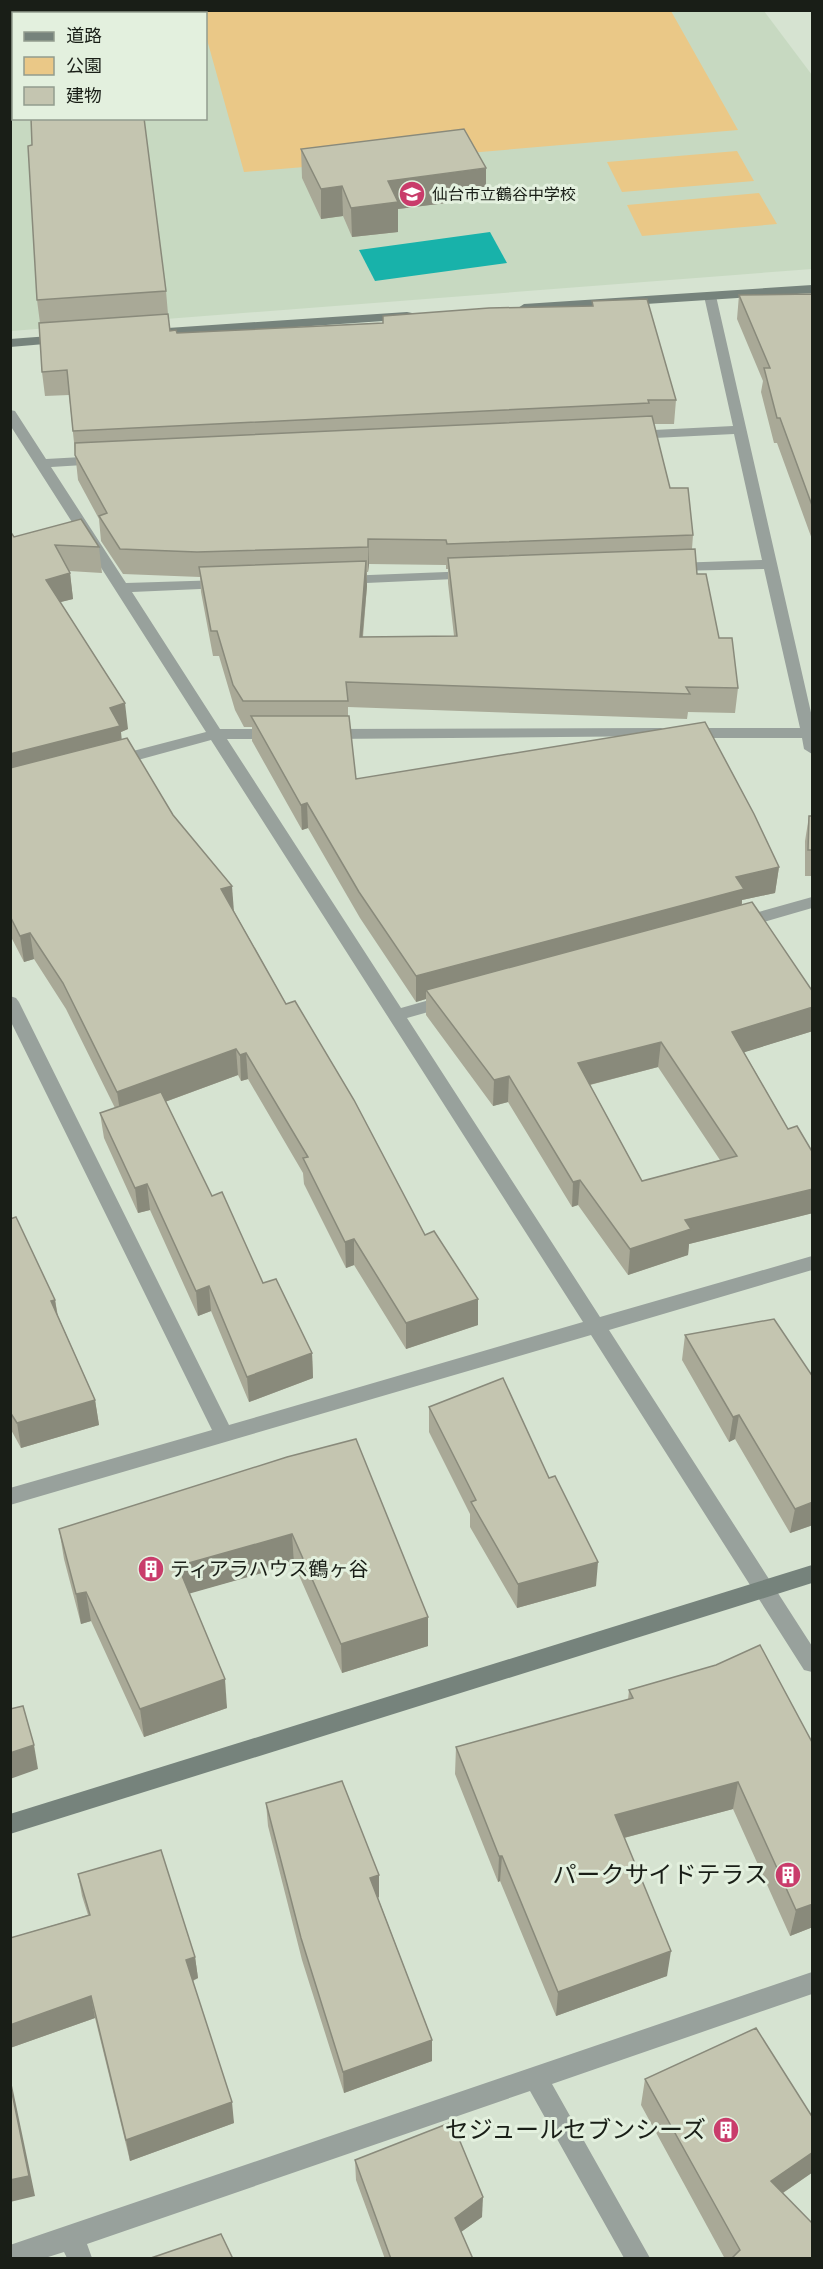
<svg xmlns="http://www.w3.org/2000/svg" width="823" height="2269" font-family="Montserrat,'Noto Sans JP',sans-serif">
<rect width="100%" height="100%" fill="#d6e3d1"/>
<!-- built -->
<path fill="#c7d9c1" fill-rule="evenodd" d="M11 11H764L812 75V269L11 331ZM14 14H206V118H14Z"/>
<!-- green -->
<g fill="#eac887">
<path d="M198 11H671L738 130 244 172 206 36V14L199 13Z"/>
<path d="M737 151 754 181 622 192 607 162Z"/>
<path d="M759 193 777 224 642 236 627 205Z"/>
</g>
<!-- water -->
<path fill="#18b2aa" d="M490 232 507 263 375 281 359 250Z"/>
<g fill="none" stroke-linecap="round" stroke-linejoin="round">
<!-- street -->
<g fill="#98a19c" fill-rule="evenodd">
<path d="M710 292 716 296 812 717V754L804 749 802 738H688L680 733 688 728H800L764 569 674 571 667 567 674 563 762 560 734 434 634 439 627 435 634 431 733 426 704 296Z"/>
<path d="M10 410 15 411 46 459 100 456 107 460 100 464 51 467 126 583 223 580 230 584 223 588 132 592 220 729H277L285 734 277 739H227L401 1008 447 995 453 997 456 1001 453 1005 407 1018 600 1317 812 1256V1270L609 1330 812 1646V1672L804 1670 591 1335 10 1505V1488L212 1430 10 1020V996L16 998 19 1002 229 1425 583 1322 211 740 116 766 108 761 110 757 206 732 10 425Z"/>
<path d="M472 571 479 575 477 578 344 584 337 580 344 576Z"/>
<path d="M661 728 666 730 669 733 666 736 328 739 320 734 328 729Z"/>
<path d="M812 897V908L740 929 734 927 732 923 734 919Z"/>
<path d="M812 1972V1994L552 2084 650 2258H624L530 2091 87 2244 92 2258H67L64 2252 45 2258H10V2245Z"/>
</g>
<!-- secondary -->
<g fill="#76837c" fill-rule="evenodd">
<path d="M812 285V293L524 312 518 308 524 304Z"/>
<path d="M407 312 412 313 413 316 412 319 153 337 147 333 153 329Z"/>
<path d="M63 335 68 336 69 339 68 342 10 347V339Z"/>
<path d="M812 1565V1583L10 1834V1814Z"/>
</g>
</g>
<!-- wall -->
<g fill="#a9a997" fill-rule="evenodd">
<path d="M301 149 486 198 398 209V232L352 237 343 216 321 219 302 178Z"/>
<path d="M166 291 168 314 170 331 177 333 383 324V316L592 306V301L676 400 674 424H654L670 488 693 535 692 549 697 574 719 638 738 688 735 713 688 712 687 719 348 707V716L356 779 779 867 775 893 742 900V905L813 1031 744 1052 788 1129 813 1153V1213L689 1244 688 1255 628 1275 578 1205 572 1207 508 1102 493 1106 426 1015V999L416 1002 360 918 308 828 302 830 252 741V727H244L235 710 219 656H213L201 592 200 577 123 574 101 541 99 519 78 480 69 395 45 396 42 372 40 323 37 300ZM369 564 446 565V569H448V583L454 636 363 637 367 586V572H368ZM658 1067 720 1160 642 1181 590 1085Z"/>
<path d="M813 294V542L777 443H774L761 392 763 381 737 319 739 295Z"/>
<path d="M10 531 14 537 99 547 102 573 69 571 70 573 73 599 60 602 128 729 121 732V740L173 815 234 911 286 1004 478 1325 406 1349 354 1265 346 1268 304 1184 303 1173 248 1079 241 1081 238 1075 165 1102 212 1196 263 1283 312 1353 313 1378 249 1402 211 1311 198 1316 150 1210 138 1213 104 1138 100 1113 115 1108 66 1009 34 959 24 962 10 935Z"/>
<path d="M809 816H813V876H805V841Z"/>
<path d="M10 1219 55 1300 58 1316 95 1400 99 1425 21 1448 10 1428Z"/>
<path d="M685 1335 813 1377V1525L790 1533 735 1439 729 1442 682 1360Z"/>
<path d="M429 1407 596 1586 517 1608 470 1527V1514L429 1432Z"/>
<path d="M287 1457 428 1617V1646L342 1673 294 1564 189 1593 227 1708 144 1737 91 1621 81 1624 64 1559 59 1529Z"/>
<path d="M716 1665 813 1927 790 1936 733 1809 624 1838 667 1976 556 2016 500 1881 498 1882 455 1774 456 1747 628 1700 629 1690Z"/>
<path d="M266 1803 379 1875V1897L378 1898 432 2040V2061L344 2093 302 1960 268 1826Z"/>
<path d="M78 1874 195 1957 198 1978 193 1981 234 2123 130 2161 95 2018 10 2048V1938L88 1915 82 1896Z"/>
<path d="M645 2079 813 2118V2172L783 2193 813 2259H725L641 2105Z"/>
<path d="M355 2160 482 2217 461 2232 473 2259H385L356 2180Z"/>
</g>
<!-- shaded-wall -->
<g fill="#898a7b">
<path d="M486 168V198L398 209V232L352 237 351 208 388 181Z"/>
<path d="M342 186 343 216 321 219V189Z"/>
<path d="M368 539 369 564 368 572Z"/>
<path d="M366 561 367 586 360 662V637Z"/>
<path d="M70 573 73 599 49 605 46 580Z"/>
<path d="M125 703 128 729 121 732 123 752 10 782V754L110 708Z"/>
<path d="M307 803 308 828 302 830 301 805Z"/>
<path d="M779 867 775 893 742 900 741 915 426 990V999L416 1002V976L736 877Z"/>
<path d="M232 886 234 912 221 889Z"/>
<path d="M30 933 34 959 24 962 20 936Z"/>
<path d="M813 1007V1031L729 1057 732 1032Z"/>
<path d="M661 1042 658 1067 577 1088 578 1063Z"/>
<path d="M236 1049 238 1075 121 1118 117 1092Z"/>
<path d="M246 1053 248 1079 241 1081 240 1055Z"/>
<path d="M509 1076 508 1102 493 1106 494 1080Z"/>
<path d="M580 1180 578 1205 572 1207 573 1182Z"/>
<path d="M147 1184 150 1210 138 1213 135 1188Z"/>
<path d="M813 1189V1213L689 1244 688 1255 628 1275 630 1249 685 1220Z"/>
<path d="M354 1239V1265L346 1268 345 1242Z"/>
<path d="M209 1286 211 1311 198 1316 196 1291Z"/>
<path d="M478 1299V1325L406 1349V1323Z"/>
<path d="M55 1300 59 1326 51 1301Z"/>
<path d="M312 1353 313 1378 249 1402 247 1377Z"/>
<path d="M95 1400 99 1425 21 1448 17 1423Z"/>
<path d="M739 1415 735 1439 729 1442 733 1417Z"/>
<path d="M813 1502V1525L790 1533 795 1509Z"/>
<path d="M292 1534 294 1564 181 1596 178 1566Z"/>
<path d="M598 1562 596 1586 517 1608 518 1584Z"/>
<path d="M86 1592 91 1621 81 1624 76 1594Z"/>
<path d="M428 1617V1646L342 1673 341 1644Z"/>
<path d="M225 1679 227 1708 144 1737 140 1709Z"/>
<path d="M34 1745 38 1769 10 1779V1753Z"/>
<path d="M738 1782 733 1809 612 1841 615 1815Z"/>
<path d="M499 1856H502L500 1881 498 1882Z"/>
<path d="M379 1875V1897L371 1900 370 1878Z"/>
<path d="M813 1904V1927L790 1936 796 1910Z"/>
<path d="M671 1951 667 1976 556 2016 558 1992Z"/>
<path d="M195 1957 198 1978 189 1982 186 1960Z"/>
<path d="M91 1996 95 2018 10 2048V2025Z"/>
<path d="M432 2040V2061L344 2093 343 2072Z"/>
<path d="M10 2076 35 2196 10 2202Z"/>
<path d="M232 2102 234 2123 130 2161 126 2140Z"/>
<path d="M813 2152V2172L765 2205 771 2181Z"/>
<path d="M483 2197 482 2217 454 2237 455 2218Z"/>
</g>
<!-- building -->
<g fill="#c4c5b0" stroke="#898a7b" stroke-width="1.5" fill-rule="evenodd">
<path d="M30 10H131V14H31Z"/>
<path d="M31 118H144L166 291 37 300 28 146 32 145Z"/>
<path d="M464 129 486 168 388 181 398 202 351 208 342 186 321 189 301 149Z"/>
<path d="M813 294V508L780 418H777L764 368H770L739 295Z"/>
<path d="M647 299 676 400H648L649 403 73 431 67 370 42 372 39 323 168 314 170 331 176 330 177 333 383 323V316L489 308 593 306 592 301Z"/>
<path d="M652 416 670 488H688L693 535 447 544 446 540 368 539V547L197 552 120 549 99 516 107 513 75 455V443Z"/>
<path d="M81 519 99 547 55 545 70 573 46 580 125 703 110 708 120 726 10 754V531L14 537Z"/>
<path d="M695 549 697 574H706L719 638H732L738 688 686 687 690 694 346 682 348 701H243L233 685 217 631H211L199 567 366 561 360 637 457 636 448 558Z"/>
<path d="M251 716H349L356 779 705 722 754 814 779 867 736 877 744 889 416 976 359 892 307 803 301 805Z"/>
<path d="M127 738 173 815 232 886 221 889 286 1004 295 1001 354 1100 425 1235 434 1231 478 1299 406 1323 354 1239 345 1242 303 1158 308 1157 246 1053 240 1055 236 1049 117 1092 63 983 30 933 20 936 10 916V768Z"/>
<path d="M809 816H813V850H808Z"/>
<path d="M752 902 813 992V1007L732 1032 788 1129 797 1126 813 1153V1189L685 1220 691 1229 630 1249 580 1180 573 1182 509 1076 494 1080 426 990ZM661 1042 737 1156 642 1181 578 1063Z"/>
<path d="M161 1092 212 1196 222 1192 263 1283 276 1279 312 1353 247 1377 209 1286 196 1291 147 1184 135 1188 100 1113Z"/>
<path d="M16 1217 55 1300 51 1301 95 1400 17 1423 10 1412V1219Z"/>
<path d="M774 1319 813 1377V1502L795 1509 739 1415 733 1417 685 1335Z"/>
<path d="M503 1378 549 1478 555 1476 598 1562 518 1584 471 1502 476 1500 429 1407Z"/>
<path d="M356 1439 428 1617 341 1644 292 1534 178 1566 225 1679 140 1709 86 1592 76 1594 59 1529 287 1457Z"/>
<path d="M760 1645 813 1744V1904L796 1910 738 1782 615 1815 671 1951 558 1992 502 1856H499L456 1747 633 1698 629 1690 716 1665Z"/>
<path d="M23 1706 34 1745 10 1753V1709Z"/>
<path d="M342 1781 379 1875 370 1878 432 2040 343 2072 301 1938 266 1803Z"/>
<path d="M161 1850 195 1957 186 1960 232 2102 126 2140 91 1996 10 2025V1938L90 1915 78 1874Z"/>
<path d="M756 2028 813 2118V2152L771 2181 813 2224V2259H731L740 2250 645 2079Z"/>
<path d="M10 2083 29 2176 10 2180Z"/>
<path d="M452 2122 483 2197 455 2218 473 2259H391L355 2160Z"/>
<path d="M221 2234 233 2259H148Z"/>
</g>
<!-- icons -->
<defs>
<symbol id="school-disc" viewBox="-11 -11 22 22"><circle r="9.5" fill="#c93c6b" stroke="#e3f0de"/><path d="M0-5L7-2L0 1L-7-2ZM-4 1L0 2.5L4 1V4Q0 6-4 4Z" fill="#fff"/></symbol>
<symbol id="building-disc" viewBox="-11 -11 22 22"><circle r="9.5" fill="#c93c6b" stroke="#e3f0de"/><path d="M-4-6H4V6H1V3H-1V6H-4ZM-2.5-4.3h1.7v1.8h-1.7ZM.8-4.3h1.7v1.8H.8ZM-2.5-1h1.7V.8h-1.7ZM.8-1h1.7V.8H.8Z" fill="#fff"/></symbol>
</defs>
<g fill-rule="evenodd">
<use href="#school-disc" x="397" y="179" width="30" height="30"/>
<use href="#building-disc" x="136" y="1554" width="30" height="30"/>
<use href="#building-disc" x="773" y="1860" width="30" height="30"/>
<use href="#building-disc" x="711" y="2115" width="30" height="30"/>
</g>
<g text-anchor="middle" stroke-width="6" stroke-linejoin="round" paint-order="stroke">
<!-- far-poi labels -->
<g font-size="16" fill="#191e17" stroke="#e3f0de" text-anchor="start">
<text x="432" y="200">仙台市立鶴谷中学校</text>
</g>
<!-- poi labels -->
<g font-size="20" fill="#191e17" stroke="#e3f0de" text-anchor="start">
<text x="170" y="1576">ティアラハウス鶴ヶ谷</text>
</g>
<!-- near-poi labels -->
<g font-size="24" fill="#191e17" stroke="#e3f0de" text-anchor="end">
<text x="768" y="1883">パークサイドテラス</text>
<text x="706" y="2138">セジュールセブンシーズ</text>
</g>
</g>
<!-- border -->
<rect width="823" height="2269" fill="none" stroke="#191e17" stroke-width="24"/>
<!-- legend -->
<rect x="12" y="12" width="195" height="108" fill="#e3f0de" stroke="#929c8e" stroke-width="1.5"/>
<rect x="24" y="32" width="30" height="9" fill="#76837c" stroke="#929c8e" stroke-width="1.5"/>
<text x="66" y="42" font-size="18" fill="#191e17">道路</text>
<rect x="24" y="57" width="30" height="18" fill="#eac887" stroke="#929c8e" stroke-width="1.5"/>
<text x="66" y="72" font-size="18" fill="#191e17">公園</text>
<rect x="24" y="87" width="30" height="18" fill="#c4c5b0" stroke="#929c8e" stroke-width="1.5"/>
<text x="66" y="102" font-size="18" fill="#191e17">建物</text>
</svg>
